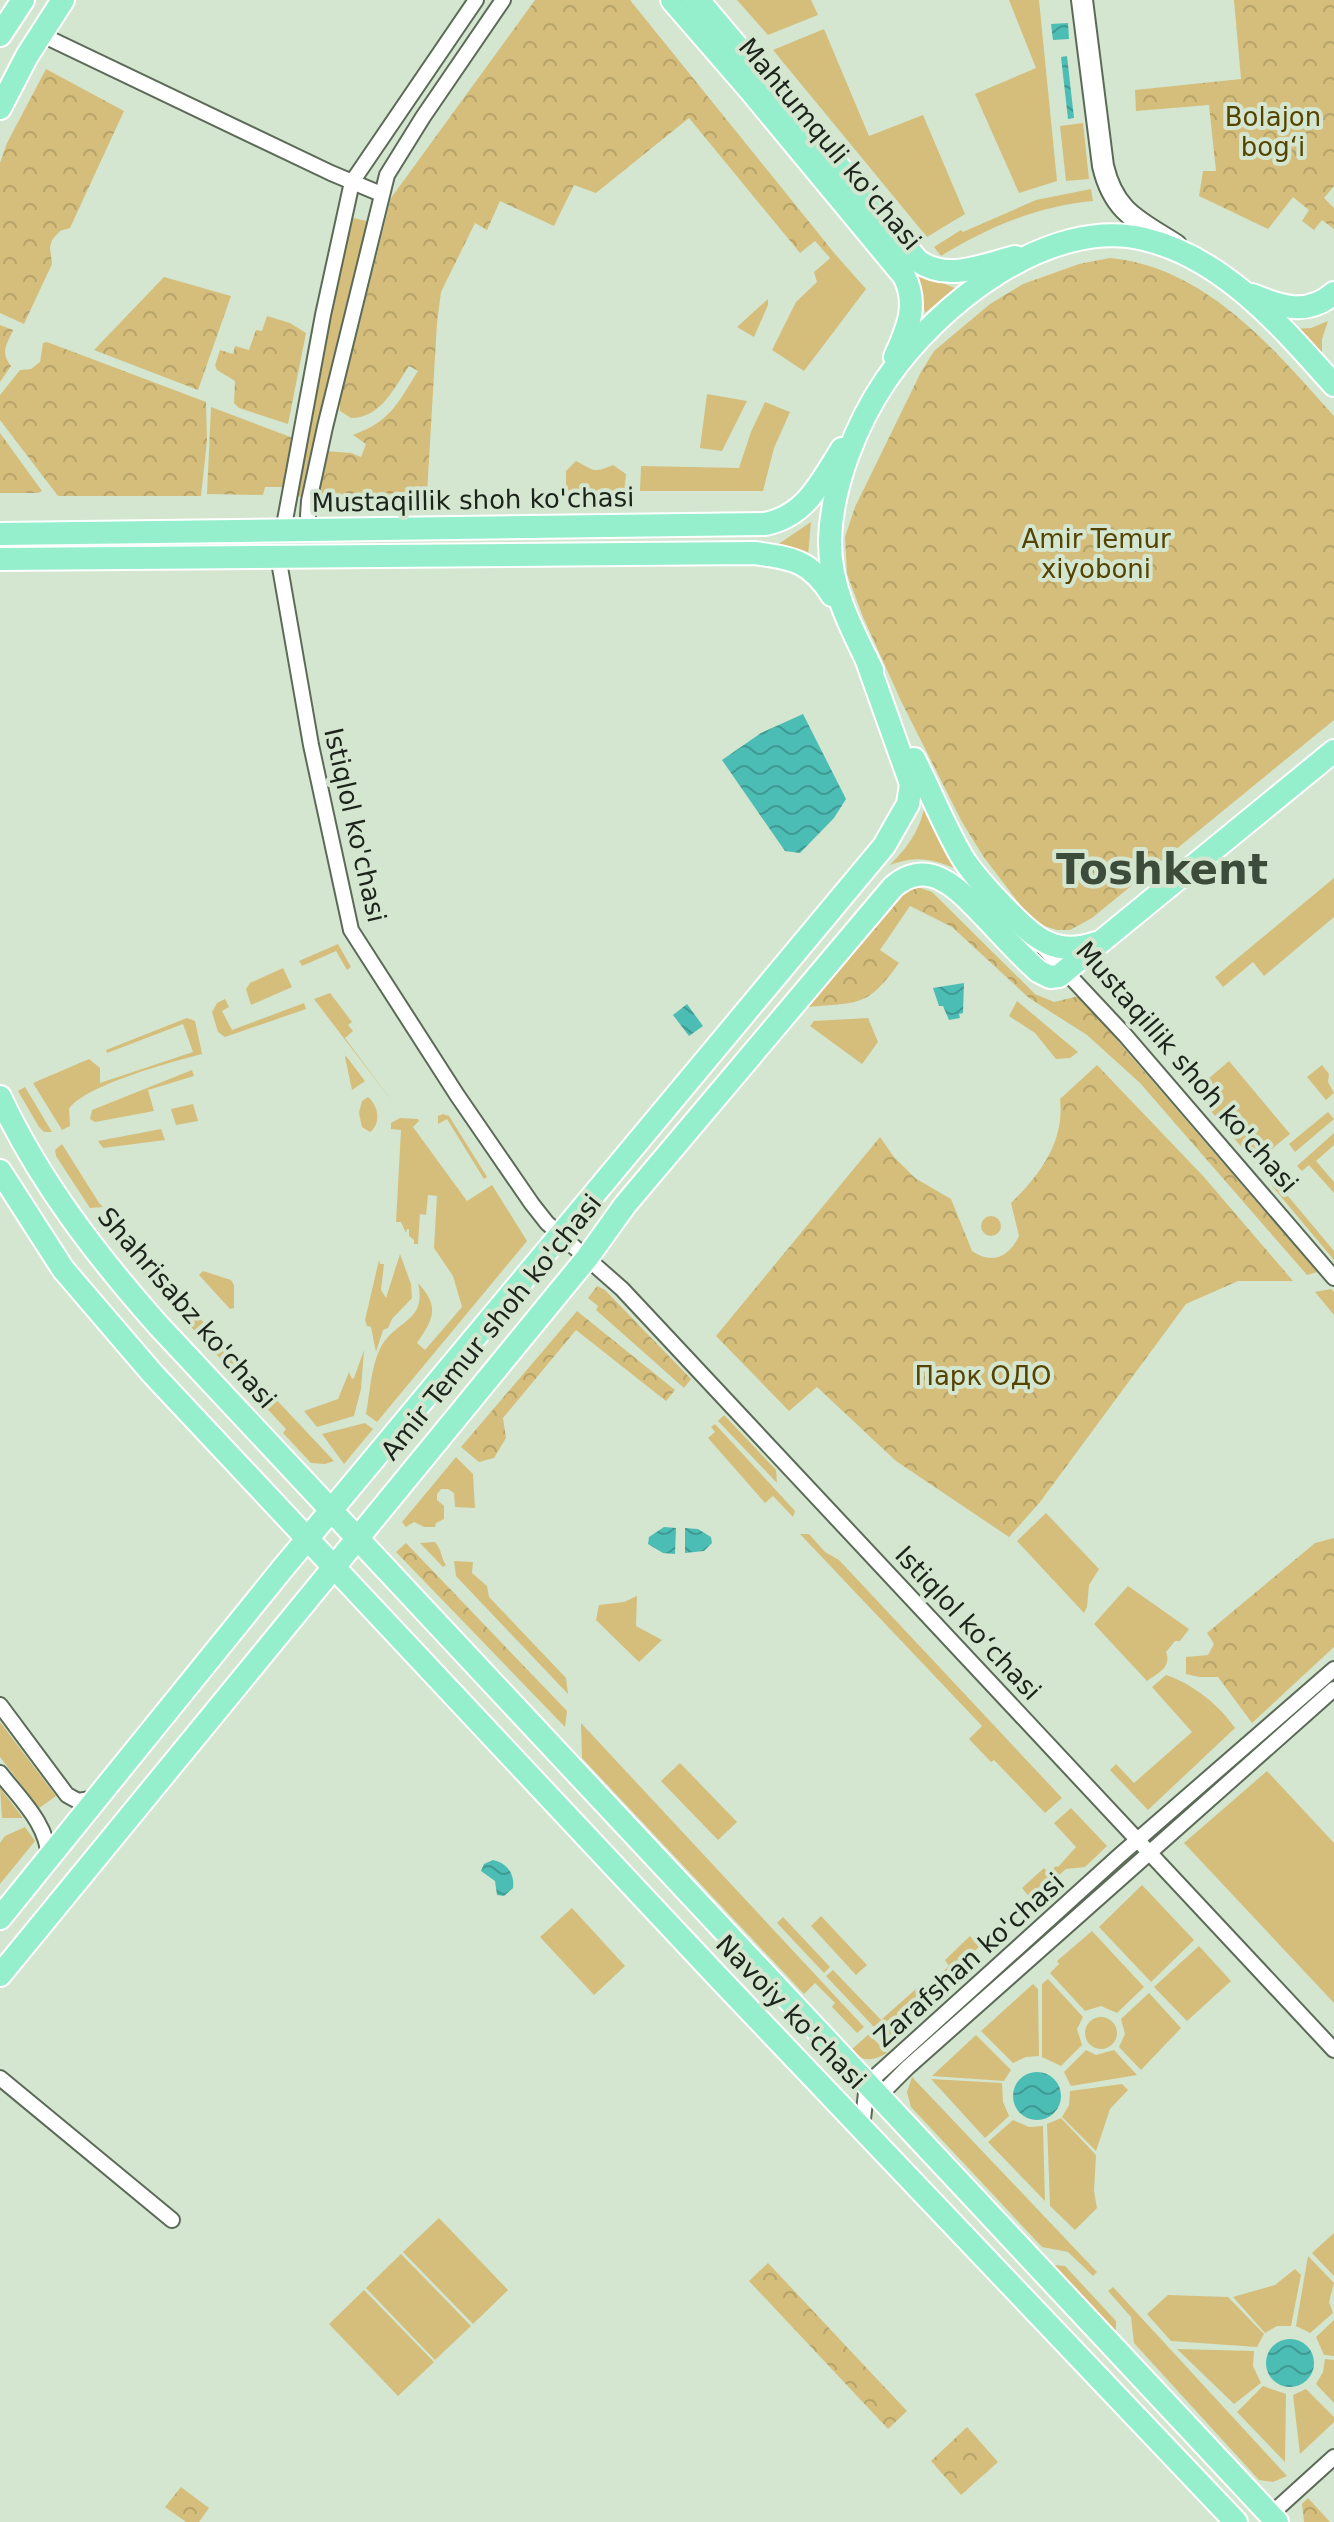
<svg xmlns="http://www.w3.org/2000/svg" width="1334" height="2522" font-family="'DejaVu Sans',sans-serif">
<defs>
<pattern id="forest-crowns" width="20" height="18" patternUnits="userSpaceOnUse" patternTransform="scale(2)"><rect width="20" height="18" fill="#d5be7b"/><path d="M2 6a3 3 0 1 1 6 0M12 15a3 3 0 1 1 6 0" fill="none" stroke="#b6a36a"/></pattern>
<pattern id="water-waves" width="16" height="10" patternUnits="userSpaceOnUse" patternTransform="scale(2)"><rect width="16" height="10" fill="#4cbdb4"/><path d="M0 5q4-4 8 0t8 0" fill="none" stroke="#3e9992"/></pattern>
</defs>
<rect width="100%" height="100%" fill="#d4e6d0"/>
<!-- green -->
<g fill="#d5be7b">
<path d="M737 0H811L818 15 768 35Z"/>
<path d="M1009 0H1039L1057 181 1019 193 975 94 1036 68Z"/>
<path d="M824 29 869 136 923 115 965 214 927 237 773 50Z"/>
<path d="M1083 123 1089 179 1066 181 1060 126Z"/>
<path d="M1091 189 1093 201C1038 206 988 227 941 256L934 247 961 230 963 232 1036 200Z"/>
<path d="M349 217 371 222 303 497 295 496Z"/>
<path d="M835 254 866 289 804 371 772 350 796 302 817 282 814 272Z"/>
<path d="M917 273 955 288 925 313Z"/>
<path d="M768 299V305L754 337 737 327Z"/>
<path d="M1328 321 1322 339V355L1293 329 1311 328Z"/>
<path d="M707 394 747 401 722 451 700 448Z"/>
<path d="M765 402 790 412 774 448 763 491H640L641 466 739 468 751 432Z"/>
<path d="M576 461C594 470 592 474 613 465L626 474 624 494 566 493V471Z"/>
<path d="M811 522 808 556 777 545Z"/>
<path d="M925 803 958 870C935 859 915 855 890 865 908 847 921 829 925 803Z"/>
<path d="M1334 878V917L1264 976 1253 962 1223 987 1215 977Z"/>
<path d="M338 944 351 967 347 970 336 951 302 966 299 961Z"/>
<path d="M283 968 292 987 251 1005 246 989 250 983Z"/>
<path d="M330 993 352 1022 348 1025 353 1031 345 1038 394 1104 314 999Z"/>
<path d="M225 999 229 1007 222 1011 232 1030 304 1003 306 1009 225 1037 218 1032 212 1012 217 1003Z"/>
<path d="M1017 1001 1078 1052 1070 1058 1056 1059 1035 1033 1009 1016Z"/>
<path d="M187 1018 195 1021 202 1054C174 1061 83 1086 69 1109L70 1126 62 1130 33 1083 89 1059 100 1068V1083L193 1052 183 1024 107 1053 106 1050Z"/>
<path d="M868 1018 878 1042 862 1064 810 1026 814 1021Z"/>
<path d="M346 1056 365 1081 352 1090 345 1057Z"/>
<path d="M1229 1061 1290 1134 1255 1163 1194 1091Z"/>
<path d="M1322 1065 1329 1074 1328 1082 1334 1093 1326 1100 1307 1077Z"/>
<path d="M192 1070 194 1076 148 1090 154 1111 95 1122 90 1119 92 1110Z"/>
<path d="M25 1087 52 1132H44L39 1127 18 1091Z"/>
<path d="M368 1097C379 1106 381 1124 370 1132L362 1127 359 1113 362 1101Z"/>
<path d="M193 1104 198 1121 176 1125 171 1109Z"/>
<path d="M1328 1112 1334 1119 1295 1152 1289 1144Z"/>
<path d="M443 1114 449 1116 487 1177 484 1179 447 1119 438 1124V1116Z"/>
<path d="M400 1118 418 1119 419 1121 413 1127 467 1201 492 1185 527 1241 377 1422 366 1414C370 1393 371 1364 382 1345 397 1320 427 1321 418 1283 437 1304 437 1315 417 1343L425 1350 462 1307 453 1276 434 1248 437 1196 428 1195 426 1215 420 1214 418 1244H414V1240L409 1236V1229H407L406 1233 401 1222H396L401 1130 391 1129V1123Z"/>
<path d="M161 1129 165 1140 103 1148 98 1141Z"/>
<path d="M1334 1133V1145L1316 1161 1334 1182V1193L1309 1165 1302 1171 1297 1166Z"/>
<path d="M62 1144 99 1203 103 1207 90 1208 56 1156 55 1150Z"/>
<path d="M1285 1176 1291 1183 1283 1190 1334 1251V1260L1272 1186Z"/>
<circle cx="991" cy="1226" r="10"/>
<path d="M102 1224H115L162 1278 334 1461 325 1464 311 1463 283 1433 286 1429 153 1286Z"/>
<path d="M400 1254 411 1284 412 1298 392 1319 388 1328 383 1330 376 1352 371 1327 367 1326 365 1320 379 1260 380 1264H384L381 1290 386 1298Z"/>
<path d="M203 1271 231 1280 234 1285V1308L230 1309 199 1275Z"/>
<path d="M1331 1289 1334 1292V1315L1315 1292Z"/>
<path d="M364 1350 361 1389 354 1416 317 1427 304 1411 338 1399 349 1372 352 1379 354 1378Z"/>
<path d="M724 1415 776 1470 777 1483 718 1421Z"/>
<path d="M365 1423 373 1429 344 1464 322 1434Z"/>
<path d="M715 1424 795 1511 793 1517 773 1496 765 1503 708 1438 715 1432 711 1427Z"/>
<path d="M456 1457 473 1474 475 1508 455 1507 454 1493 448 1489H441L437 1494V1500L444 1506V1519L436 1523 435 1527H424L414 1522 406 1527 402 1522Z"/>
<path d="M1046 1513 1099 1569 1089 1585 1087 1607 1084 1613 1017 1541Z"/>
<path d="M800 1534H809L825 1552 839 1560 1062 1798 1045 1813 994 1760 991 1762 969 1739 982 1726Z"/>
<path d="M435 1542C443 1552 441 1559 446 1565L443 1567 420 1543Z"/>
<path d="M454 1561 473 1562 472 1573 487 1586 489 1597 566 1678 568 1694 456 1576Z"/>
<path d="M1128 1586 1189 1629 1180 1641H1175L1166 1652C1172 1667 1158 1673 1147 1681L1094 1624Z"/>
<path d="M637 1596 636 1626 662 1640 639 1662 596 1620 599 1605 624 1602Z"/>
<path d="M1166 1675C1193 1684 1219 1705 1235 1728L1148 1810 1110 1770 1116 1764 1134 1783 1192 1732 1152 1687Z"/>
<path d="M0 1722 56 1796 39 1808 0 1757Z"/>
<path d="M581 1723 864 2027 857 2033 832 2007 835 2003 815 1983 804 1994 582 1758Z"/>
<path d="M680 1763 737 1822 718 1840 661 1781Z"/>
<path d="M1267 1771 1334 1843V2003L1184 1843Z"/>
<path d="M0 1788 23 1818H2Z"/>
<path d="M1071 1808 1107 1846 1085 1867 1066 1869 1031 1899 1022 1888 1044 1868 1048 1873 1056 1866 1058 1867 1076 1847 1054 1823Z"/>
<path d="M25 1827 35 1841 0 1884V1843L5 1836Z"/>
<path d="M1142 1885 1194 1940 1151 1982 1099 1927Z"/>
<path d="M572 1908 625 1966 594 1995 540 1937Z"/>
<path d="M821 1916 867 1965 856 1975 811 1926Z"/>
<path d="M783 1917 830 1967 824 1973 777 1923Z"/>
<path d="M1092 1931 1144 1987 1117 2013 1101 2006 1085 2011 1050 1973 1059 1964 1057 1961Z"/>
<path d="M970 1936 979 1947 948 1975 946 1992 890 2044 826 1976 833 1970 881 2020 917 1988 921 1991 949 1966 945 1960Z"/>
<path d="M1199 1946 1231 1981 1187 2021 1154 1987Z"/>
<path d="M1048 1979 1083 2017 1077 2029 1082 2045 1061 2066 1042 2057V1984Z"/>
<path d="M1033 1984 1038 1989 1039 2056 1026 2057 1013 2063 981 2031Z"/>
<path d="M1149 1993 1181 2028 1141 2070 1119 2047 1125 2034 1121 2019Z"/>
<circle cx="1101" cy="2033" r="16"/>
<path d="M869 2034 887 2053C874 2061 862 2062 850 2051Z"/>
<path d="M976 2035 1011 2070 1004 2081 932 2076Z"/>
<path d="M1086 2050 1096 2055 1114 2050 1137 2075 1071 2086 1064 2072Z"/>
<path d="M912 2077 1097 2272 1093 2276 1068 2252 1042 2247 911 2107 907 2092Z"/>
<path d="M931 2079 1002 2083 1003 2102 1009 2116 985 2138Z"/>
<path d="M1122 2084 1128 2090 1110 2109 1096 2151 1062 2117 1069 2105 1070 2091Z"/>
<path d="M1061 2118 1096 2155 1094 2191 1097 2208 1075 2230 1050 2206 1047 2124Z"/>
<path d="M1013 2120 1029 2127 1043 2126 1045 2201 988 2142Z"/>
<path d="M439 2218 508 2290 473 2324 403 2252Z"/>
<path d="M1334 2233V2276L1312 2253Z"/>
<path d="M401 2254 471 2326 435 2360 366 2288Z"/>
<path d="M1308 2256 1334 2283 1329 2302 1333 2313 1310 2333 1296 2326Z"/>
<path d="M1053 2265 1065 2266 1116 2321V2335Z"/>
<path d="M1295 2269 1301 2275 1291 2326H1277L1265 2333 1233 2297 1275 2285Z"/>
<path d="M1113 2287 1287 2476 1273 2482 1259 2480 1134 2343 1131 2317 1108 2291Z"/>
<path d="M364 2290 434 2362 398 2396 329 2324Z"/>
<path d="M1168 2295 1228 2297 1264 2334 1257 2347 1171 2341 1147 2314Z"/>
<path d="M1334 2320V2356L1324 2355 1316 2337Z"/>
<path d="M1177 2349 1254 2351 1253 2366 1261 2383 1234 2404Z"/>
<path d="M1325 2359 1334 2360V2403L1316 2384 1323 2372Z"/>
<path d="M1263 2386 1286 2394 1285 2462 1237 2412Z"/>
<path d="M1306 2389 1334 2417V2422L1300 2454 1293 2395Z"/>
</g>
<!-- forest -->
<g fill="url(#forest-crowns)">
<path d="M535 0H630L835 254 831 259 815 241 800 253 689 118 596 193 574 185 554 226 500 201 487 230 475 223 441 292 437 323 427 494 316 496 325 451 351 453 361 457 366 444 353 435C391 421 397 404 418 371L409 366C394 388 381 418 351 418L340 411V400L391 198Z"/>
<path d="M1234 0H1334V186L1324 198 1334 208V229L1322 220 1314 230 1302 221 1309 210 1293 197 1268 229 1199 196 1203 171H1216L1209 105 1136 111 1135 90 1241 79Z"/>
<path d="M46 69 124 111 70 228 60 231 52 240 50 247 52 264 24 324 0 313V163L7 143Z"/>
<path d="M1110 258C1206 267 1274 349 1334 416V720L1092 918 1070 930H1057L1044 926 1028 915 983 856 962 822 902 703 863 617 847 574 845 537 855 507 921 372 934 351 990 304 1023 284 1079 264Z"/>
<path d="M164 277 231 296 198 390 94 350Z"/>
<path d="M267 316 290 323 306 333 288 424 239 408 234 403 235 381 217 370 215 365 220 350 233 354 235 346 249 350 256 330 262 331Z"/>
<path d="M0 325 13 330C7 345 0 351 11 366L0 382Z"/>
<path d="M47 342 206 402 207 441 201 496H58L0 420V395L20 370 31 369 40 362 43 343Z"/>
<path d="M211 407 293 438 284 487H265L263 495 207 494Z"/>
<path d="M0 433 42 491 38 493H0Z"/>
<path d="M918 887 932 892 1035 994 1054 1002 1079 996 1317 1272 1307 1275 1140 1083 1087 1035 1029 998 952 927 910 906 880 950 899 963C867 1008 859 1002 808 1007L904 889Z"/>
<path d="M1097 1065 1204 1177 1293 1281H1238L1186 1304 1040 1502 1009 1537 896 1461 817 1387 789 1411 716 1336 880 1137 894 1157 915 1178 951 1199 972 1251C992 1265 1009 1257 1019 1236L1011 1203C1040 1175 1065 1141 1060 1099Z"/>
<path d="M597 1286 605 1290 691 1379 684 1388 596 1310 598 1306 588 1298Z"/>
<path d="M577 1311 675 1390 666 1401 576 1330 503 1418 506 1438 494 1458 479 1462 461 1447Z"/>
<path d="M1334 1538V1647L1252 1723 1218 1677H1199L1186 1674V1657L1208 1655 1214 1644 1207 1633 1315 1543Z"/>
<path d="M406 1543 567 1711 565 1727 396 1552Z"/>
<path d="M768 2263 907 2411 888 2429 749 2281Z"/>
<path d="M967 2427 998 2462 961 2495 931 2461Z"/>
<path d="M181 2487 209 2508 199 2522H186L165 2507Z"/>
<path d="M1308 2498 1330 2522H1304L1302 2504Z"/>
</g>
<!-- water -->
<g fill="url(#water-waves)">
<path d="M1068 23 1069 39 1053 40 1051 24Z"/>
<path d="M1067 56 1074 118 1068 119 1061 57Z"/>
<path d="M803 714 846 799 834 818 800 853 785 851 722 760 761 733Z"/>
<path d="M964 983 963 1013 959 1014 960 1018 949 1020 943 1006H939L933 988Z"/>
<path d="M687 1004 703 1026 689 1036 673 1015Z"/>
<path d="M664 1527 676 1528 675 1554 663 1553 648 1544 649 1537Z"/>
<path d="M685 1528 698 1529 711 1537 712 1543 704 1551 685 1553Z"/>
<path d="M493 1860C507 1863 515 1874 513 1888L504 1896 497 1895 495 1881 481 1871 484 1864Z"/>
<circle cx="1037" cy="2096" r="24"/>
<circle cx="1290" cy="2363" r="24"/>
</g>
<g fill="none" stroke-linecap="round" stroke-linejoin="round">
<defs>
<g id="street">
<path d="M40 34 331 173 381 194"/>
<path d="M307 530 309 501 325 427 387 175 423 117 503 0"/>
<path d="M283 531 323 315 352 182 476 0"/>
<path d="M278 556 311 745 351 930 457 1095 532 1204 547 1223 622 1289 1334 2050"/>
<path d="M1038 942 1125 1035 1334 1278"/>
<path d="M0 1705 67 1795 78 1801 97 1798"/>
<path d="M0 1773C20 1799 48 1824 49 1859"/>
<path d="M0 2078 172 2220"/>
<path d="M876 2099 908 2067 1334 1689"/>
<path d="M862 2128 867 2084 1119 1856 1334 1669"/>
<path d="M1270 2515 1334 2457"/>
</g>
<path id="secondary" d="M1082 0 1103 166C1114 213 1139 221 1176 245"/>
<g id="primary">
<path d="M672 0 750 90 904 276C919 305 907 330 895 357"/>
<path d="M698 0 918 261C948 282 983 265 1015 257"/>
<path d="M0 35 23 0"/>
<path d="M0 108 27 56 63 0"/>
<path d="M1252 295C1281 307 1308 316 1334 293"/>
<path d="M0 534 765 524C806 516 821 482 842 449"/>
<path d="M0 559 754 553C793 558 811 561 832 595"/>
<path d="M872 670C851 628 829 587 830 539 832 485 856 424 886 380 937 305 1049 216 1144 239 1224 258 1282 327 1334 385"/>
<path d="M914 759C931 792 945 829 964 860 977 879 993 896 1009 912 1035 939 1057 957 1096 943"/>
<path d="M0 1097C39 1181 97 1256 158 1325L1277 2522"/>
<path d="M0 1171 63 1269 152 1373 717 1976 1236 2522"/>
<path d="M0 1918 283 1568 884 846 908 804 911 784 866 658"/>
<path d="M0 1975 587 1258 625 1205 893 887C930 855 961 892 986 918 1003 936 1020 955 1038 971L1050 977 1059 976 1334 751"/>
</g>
</defs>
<!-- street casing -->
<use href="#street" stroke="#5b6b57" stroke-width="18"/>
<!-- secondary casing -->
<use href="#secondary" stroke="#5b6b57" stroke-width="24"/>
<!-- primary casing -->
<use href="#primary" stroke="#fff" stroke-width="26"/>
<!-- street -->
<use href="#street" stroke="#fff" stroke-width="14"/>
<!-- secondary -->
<use href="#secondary" stroke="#fff" stroke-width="20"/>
<!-- primary -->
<use href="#primary" stroke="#95efcd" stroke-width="22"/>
</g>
<g text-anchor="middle" stroke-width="8" stroke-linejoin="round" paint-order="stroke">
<!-- park labels -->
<g font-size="26" fill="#554300" stroke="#d4e6d0">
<text x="1273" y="126">Bolajon<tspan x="1273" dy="30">bog‘i</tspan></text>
<text x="1096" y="548">Amir Temur<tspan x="1096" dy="30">xiyoboni</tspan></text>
<text x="983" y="1385">Парк ОДО</text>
</g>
<!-- street labels -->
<g font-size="26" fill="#1c231b" stroke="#d4e6d0">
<text transform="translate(830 144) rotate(50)" y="9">Mahtumquli ko'chasi</text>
<text transform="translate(473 500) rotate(-1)" y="9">Mustaqillik shoh ko'chasi</text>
<text transform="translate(355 825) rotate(77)" y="9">Istiqlol ko'chasi</text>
<text transform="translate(1187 1067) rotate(49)" y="9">Mustaqillik shoh ko'chasi</text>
<text transform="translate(187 1308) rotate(49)" y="9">Shahrisabz ko'chasi</text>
<text transform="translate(491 1327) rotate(-51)" y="9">Amir Temur shoh ko'chasi</text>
<text transform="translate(968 1623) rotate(47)" y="9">Istiqlol ko‘chasi</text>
<text transform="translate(969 1960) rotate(-42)" y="9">Zarafshan ko'chasi</text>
<text transform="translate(791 2012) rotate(46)" y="9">Navoiy ko'chasi</text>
</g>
<!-- town labels -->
<g font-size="42" font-weight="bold" fill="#3d4c3a" stroke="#d4e6d0">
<text x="1162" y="884">Toshkent</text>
</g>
</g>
</svg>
